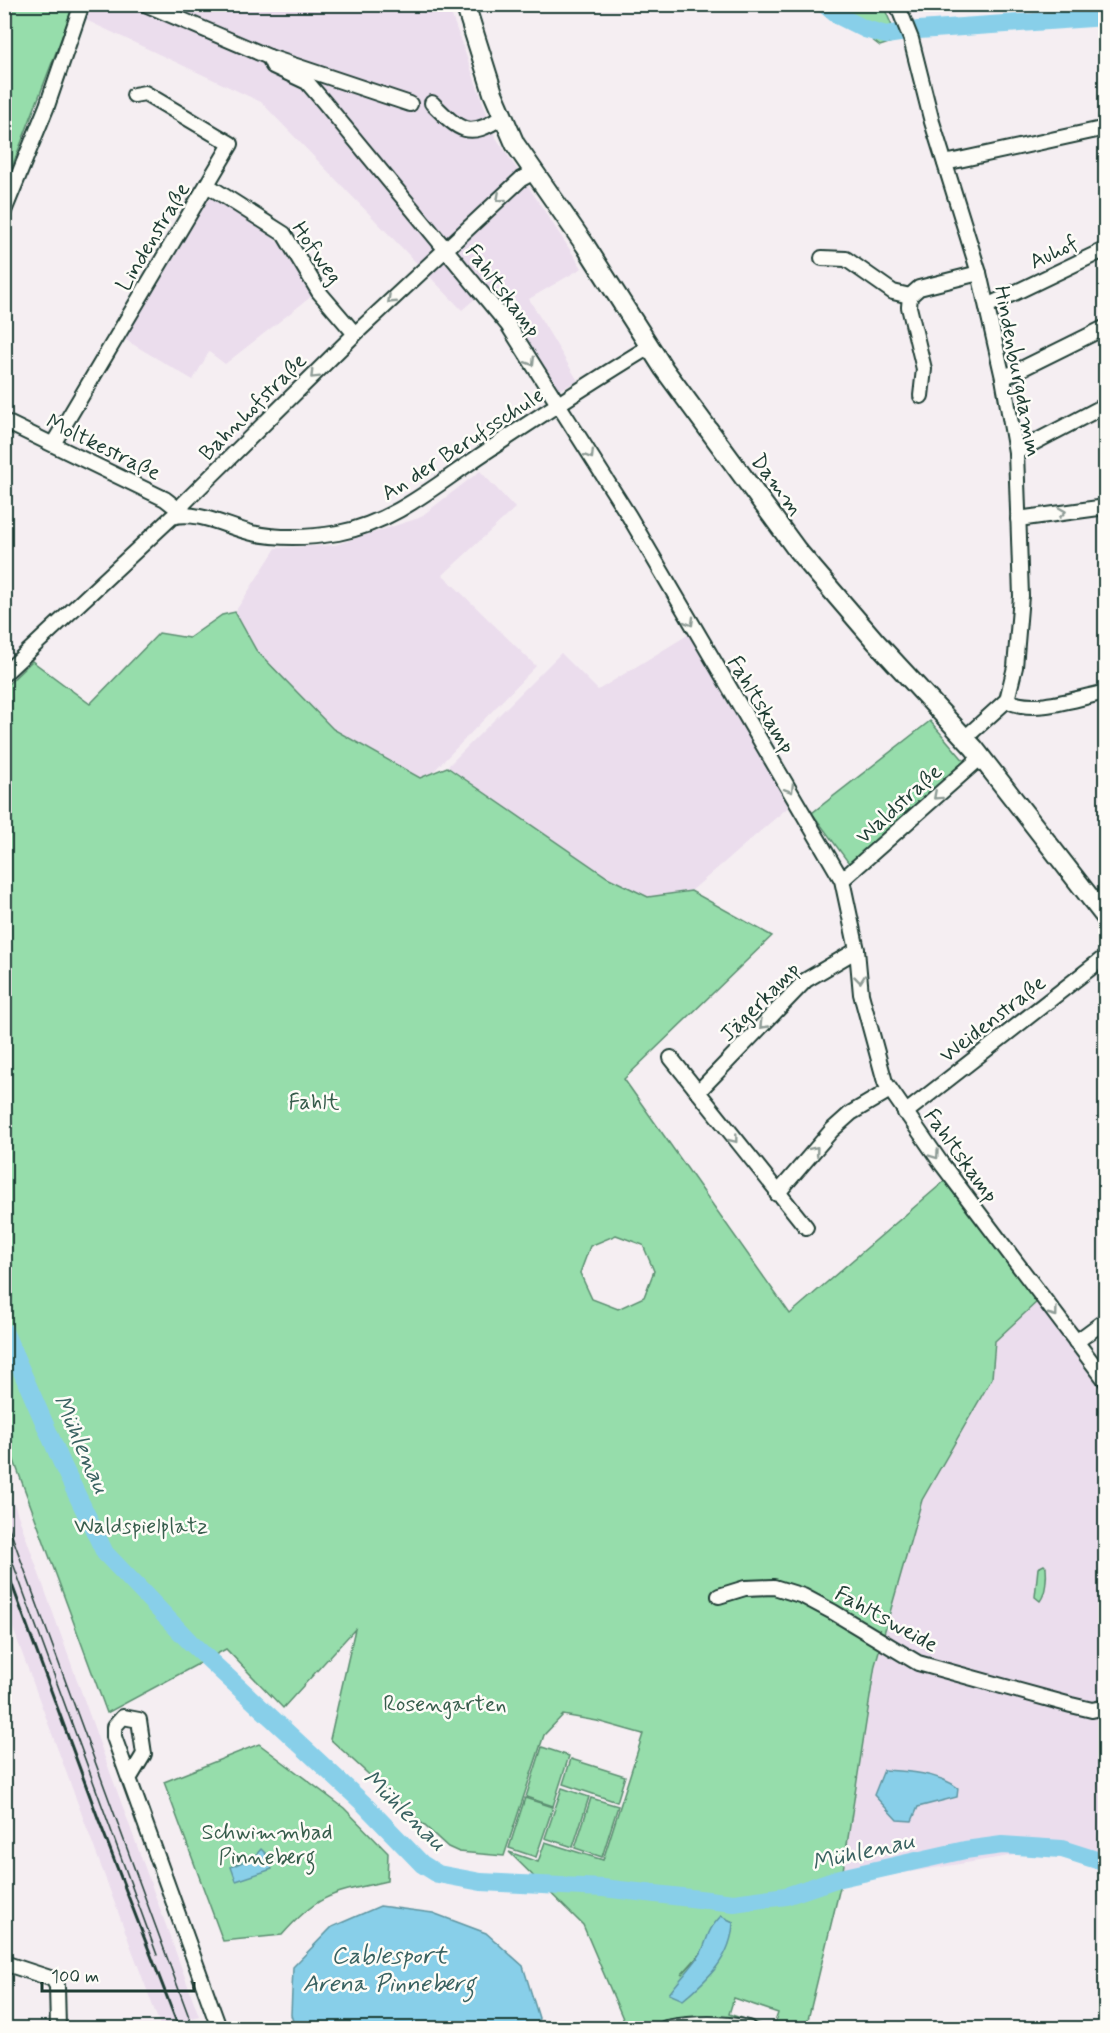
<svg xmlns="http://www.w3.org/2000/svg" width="1110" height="2033" font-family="Mynerve,sans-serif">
<rect width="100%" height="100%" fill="#f5eef2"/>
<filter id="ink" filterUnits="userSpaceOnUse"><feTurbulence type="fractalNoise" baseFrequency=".0167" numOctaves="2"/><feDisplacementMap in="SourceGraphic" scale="12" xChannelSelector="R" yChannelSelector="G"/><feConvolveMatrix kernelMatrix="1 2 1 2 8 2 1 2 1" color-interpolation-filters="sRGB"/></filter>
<g filter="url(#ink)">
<!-- built -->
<g fill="#ebdded">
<path d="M66 5H448L495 136 582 268 529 299 578 381 546 396 512 340 477 297 462 310 261 102 88 21Z"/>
<path d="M210 195 259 225 281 245 312 296 225 364 209 352 193 380 124 339Z"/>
<path d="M480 471 515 508 443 575 536 666 432 773 420 778 333 729 256 650 235 612 276 548 335 545 419 518Z"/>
<path d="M691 633 792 804 691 891 648 898 607 877 447 767 561 653 598 690Z"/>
<path d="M1039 1300 1105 1389V1835L1092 1863 1028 1853 841 1883 875 1664 922 1499 992 1378 995 1341Z"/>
<path d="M4 1476 101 1747 199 2016 161 2028 5 1607Z"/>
</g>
<!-- green -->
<g fill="#96ddab" stroke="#5a8d70" stroke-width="1.5" fill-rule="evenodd">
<path d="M5 4H66L73 8 5 185Z"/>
<path d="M827 5H883L898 40 880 46Z"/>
<path d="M235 612 256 650 333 729 420 778 447 767 607 877 648 897 691 891 772 936 624 1079 790 1314 947 1179 1039 1300 995 1341 992 1378 922 1500 875 1665 841 1883 806 2028H773L778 2013 734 1998 729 2014 770 2028H627L583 1925 509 1852 538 1862 545 1842 603 1860 643 1734 597 1721 563 1715 544 1735 504 1856 459 1852 448 1847 330 1739 355 1629 283 1708 226 1649 107 1713 5 1436V687L32 661 90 704 159 633 189 638 222 615ZM616 1235 643 1245 654 1271 644 1297 618 1309 592 1299 580 1273 590 1246ZM721 1917 733 1922 681 1975 700 1954Z"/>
<path d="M930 721 966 763 851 866 812 813Z"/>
<path d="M1044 1565 1046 1567C1047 1576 1046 1594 1040 1601L1035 1597 1038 1568Z"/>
<path d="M259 1744 344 1808 388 1853 387 1881C334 1893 319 1893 282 1935L223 1941 164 1782Z"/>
<path d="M542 1747 569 1756 553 1806 526 1797Z"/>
<path d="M571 1759 625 1776 617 1802 563 1784Z"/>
<path d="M562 1788 589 1797 573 1847 545 1838Z"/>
<path d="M525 1798 553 1807 536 1857 509 1848Z"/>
<path d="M591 1798 618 1806 602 1857 575 1848Z"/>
</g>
<!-- water -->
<g fill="#88cfe9" stroke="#5e95a1" stroke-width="1.5">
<path d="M884 1770C907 1771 939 1773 958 1788L957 1797 918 1807 912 1821 897 1820 874 1795Z"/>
<path d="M261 1849 266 1854 272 1869 236 1881 231 1867 254 1857Z"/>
<path d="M380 1906 433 1913 486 1933 523 1966 539 2018 537 2028H295L291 2015 293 1967 332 1927Z"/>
<path d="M721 1916 733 1922C732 1957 708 1979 683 2000L669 1994C678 1981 695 1964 701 1953 709 1936 706 1932 721 1916Z"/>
</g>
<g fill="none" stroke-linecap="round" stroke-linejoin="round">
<!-- river -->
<g stroke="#88cfe9" stroke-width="18">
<path d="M824 4 837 15 865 29 886 35 919 30 1106 17"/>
<path d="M4 1331 64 1468 105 1553 190 1642 362 1802 422 1864 438 1874 481 1882 603 1888 734 1903 786 1896 836 1879 965 1850 1002 1845 1062 1849 1106 1863"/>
</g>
<defs>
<g id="minor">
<path d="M145 4 269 57 410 104"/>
<path d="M897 4 911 39 932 122 979 273 1003 378 1016 452 1021 596 1015 667 1007 700 965 738"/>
<path d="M269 57 273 66 307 82 324 102 508 325 629 516 842 880 857 950 861 994 885 1082 941 1163 1106 1381"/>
<path d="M432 103C459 130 468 140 502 117"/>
<path d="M945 163 1106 128"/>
<path d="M207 185 284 234 319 292 355 334"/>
<path d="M4 211 47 106 82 4"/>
<path d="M822 258 846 259 893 292 910 296"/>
<path d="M987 306 1106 249"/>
<path d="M1003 378 1106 327"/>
<path d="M921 396 924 369 909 307 910 296 919 288 979 273"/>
<path d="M4 421 165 499 174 506 179 515"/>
<path d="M53 444 231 144 145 93 134 95"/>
<path d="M1016 452 1106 405"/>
<path d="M179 515 184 503 192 495 355 334 521 179 534 172"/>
<path d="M1018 519 1106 507"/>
<path d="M4 674 172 517C198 510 227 527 252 533 280 539 309 538 338 533 395 522 437 484 484 453 538 417 593 381 649 347"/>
<path d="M1007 700C1031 715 1078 698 1106 692"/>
<path d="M842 880 981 757"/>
<path d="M671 1058 806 1227"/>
<path d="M698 1092 806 980 857 950"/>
<path d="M905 1113 1106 956"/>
<path d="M777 1194 832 1130 851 1113 890 1090"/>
<path d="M1076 1342 1106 1320"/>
<path d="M719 1596 745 1588 774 1587 803 1596 833 1612 918 1663 1071 1705 1092 1710 1106 1707"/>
<path d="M129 1779 144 1754 139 1720 123 1717 114 1727V1737L219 2028"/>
<path d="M4 1963 53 1979 57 1986 58 2028"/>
<path d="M666 2028C694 2023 720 2022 748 2028"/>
</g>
<path id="major" d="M465 4 493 93 515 144 585 245 664 369 797 550 876 642 974 748 1106 918"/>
</defs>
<!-- minor casing -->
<use href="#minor" stroke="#1f3d34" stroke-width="18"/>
<!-- major casing -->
<use href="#major" stroke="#1f3d34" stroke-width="22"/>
<!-- minor -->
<use href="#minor" stroke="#fdfcf7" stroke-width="14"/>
<!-- major -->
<use href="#major" stroke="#fdfcf7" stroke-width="18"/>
<!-- tram -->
<g stroke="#1f3d34" stroke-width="1.5">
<path d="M4 1514 193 2028"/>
<path d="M4 1539 157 1955"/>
</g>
<!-- rail -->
<path stroke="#1f3d34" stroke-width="3" d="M4 1563 98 1818 179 2028"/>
</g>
<!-- one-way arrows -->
<defs><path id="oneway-chevron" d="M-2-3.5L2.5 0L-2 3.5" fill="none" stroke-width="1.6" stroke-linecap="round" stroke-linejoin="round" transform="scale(1.5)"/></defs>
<g stroke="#8e9c96">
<use href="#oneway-chevron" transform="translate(500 198) rotate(138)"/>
<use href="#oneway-chevron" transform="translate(391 300) rotate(137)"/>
<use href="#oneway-chevron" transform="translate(531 362) rotate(58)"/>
<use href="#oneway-chevron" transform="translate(314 375) rotate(135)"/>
<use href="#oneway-chevron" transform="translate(590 455) rotate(58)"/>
<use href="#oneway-chevron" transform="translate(1062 512) rotate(-8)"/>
<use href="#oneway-chevron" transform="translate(690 622) rotate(60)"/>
<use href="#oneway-chevron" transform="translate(790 789) rotate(58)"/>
<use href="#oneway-chevron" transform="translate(937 796) rotate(138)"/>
<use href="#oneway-chevron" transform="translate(860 979) rotate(84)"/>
<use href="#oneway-chevron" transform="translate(763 1025) rotate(134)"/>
<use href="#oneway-chevron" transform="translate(734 1139) rotate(52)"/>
<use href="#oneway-chevron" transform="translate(815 1150) rotate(-50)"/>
<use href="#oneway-chevron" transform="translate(935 1155) rotate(55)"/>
<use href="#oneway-chevron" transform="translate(1054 1313) rotate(53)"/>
</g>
</g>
<g text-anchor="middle" stroke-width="5" stroke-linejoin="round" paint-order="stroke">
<!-- street labels -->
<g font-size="22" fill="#1f3d34" stroke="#fdfcf7">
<text transform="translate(152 236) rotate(-59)" y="8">Lindenstraße</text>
<text transform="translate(1053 251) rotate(-26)" y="8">Auhof</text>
<text transform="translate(318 252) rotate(55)" y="8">Hofweg</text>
<text transform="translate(504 290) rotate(53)" y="8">Fahltskamp</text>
<text transform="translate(1019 371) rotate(79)" y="8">Hindenburgdamm</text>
<text transform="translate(252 406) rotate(-45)" y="8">Bahnhofstraße</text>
<text transform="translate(462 443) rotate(-33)" y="8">An der Berufsschule</text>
<text transform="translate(104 446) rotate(26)" y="8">Moltkestraße</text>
<text transform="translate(778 484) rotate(53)" y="8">Damm</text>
<text transform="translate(762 704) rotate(59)" y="8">Fahltskamp</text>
<text transform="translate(898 803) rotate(-42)" y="8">Waldstraße</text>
<text transform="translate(759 1001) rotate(-45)" y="8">Jägerkamp</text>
<text transform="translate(992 1018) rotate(-38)" y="8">Weidenstraße</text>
<text transform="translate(962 1155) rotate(54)" y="8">Fahltskamp</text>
<text transform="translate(887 1618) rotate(29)" y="8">Fahltsweide</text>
</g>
<!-- park labels -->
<g font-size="22" fill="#375d4c" stroke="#fdfcf7">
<text x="314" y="1109">Fahlt</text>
<text x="141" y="1533">Waldspielplatz</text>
<text x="445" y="1711">Rosengarten</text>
<text x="267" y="1839">Schwimmbad<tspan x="267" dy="25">Pinneberg</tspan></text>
</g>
<!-- water labels -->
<g font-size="24" font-style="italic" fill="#396261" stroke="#fdfcf7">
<text transform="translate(82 1444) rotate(66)" y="8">Mühlenau</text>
<text transform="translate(405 1810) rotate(44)" y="8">Mühlenau</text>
<text transform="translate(863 1851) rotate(-13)" y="8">Mühlenau</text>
<text x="389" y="1963">Cablesport<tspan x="389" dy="28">Arena Pinneberg</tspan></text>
</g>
</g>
<!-- margin -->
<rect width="1110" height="2033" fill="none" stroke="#fdfcf7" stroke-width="24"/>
<rect x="12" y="12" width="1086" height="2009" fill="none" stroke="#1f3d34" stroke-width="2" filter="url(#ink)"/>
<!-- scale -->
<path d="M42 1982v9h152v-9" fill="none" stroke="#1f3d34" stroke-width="3"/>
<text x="51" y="1982" font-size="18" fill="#1f3d34" stroke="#fdfcf7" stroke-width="4.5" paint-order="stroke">100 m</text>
</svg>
